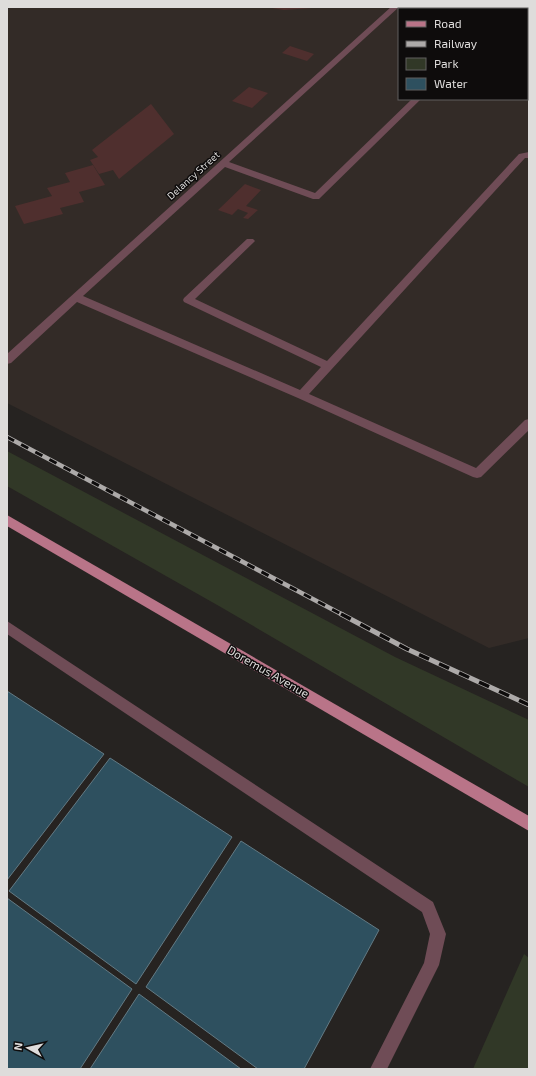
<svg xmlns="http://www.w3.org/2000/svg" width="536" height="1076" font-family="'Exo 2',sans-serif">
<rect width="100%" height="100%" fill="#262321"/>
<!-- built -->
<path fill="#332b27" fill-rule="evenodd" d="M7 7H529V638L489 648 7 403ZM399 9H527V99H399Z"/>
<!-- green -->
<g fill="#313827">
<path d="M7 451 395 657 529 720V787L219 606 7 486Z"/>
<path d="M524 954 529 958V1069H473Z"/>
</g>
<!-- water -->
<g fill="#2e505f" stroke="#637a84">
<path d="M7 691 104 754 7 880Z"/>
<path d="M110 758 232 837 136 984 9 891Z"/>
<path d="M241 841 379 930 304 1069H258L146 987Z"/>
<path d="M7 898 132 989 80 1069H7Z"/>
<path d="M139 994 241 1069H90Z"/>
</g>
<!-- building -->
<g fill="#4f2f2e">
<path d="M266 7H312V8L284 10Z"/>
<path d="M290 46 314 54 307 61 282 53Z"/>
<path d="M249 87 268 93 252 108 232 101Z"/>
<path d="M151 104 174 134 119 179 113 170 99 174 90 160 98 157 92 150Z"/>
<path d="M93 165 105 185 79 192 84 202 60 208 63 214 24 224 15 206 52 196 47 188 70 182 65 173Z"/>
<path d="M245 184 261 190 246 206 258 210 248 219 243 218 248 213 238 209 232 215 218 210Z"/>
</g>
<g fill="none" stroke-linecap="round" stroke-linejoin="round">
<!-- minor -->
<g fill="#6f4c56" fill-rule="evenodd">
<path d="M391 7H399L229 162 315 193 412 99H421L319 199H313L225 167 83 296 300 390 321 367 184 302 183 300 184 298 247 239H253L255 241 253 243 195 299 327 361 519 154 529 152V158H525L309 394 476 468 525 420 529 419V430L481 477 477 478 473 477 298 398 77 302 11 363 7 364V354Z"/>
<rect x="527" y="45" width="2" height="4"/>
<rect x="527" y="92" width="2" height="4"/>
<path d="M7 621 433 902 446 934 439 965 387 1069H370L424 963 430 934 422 912 7 634Z"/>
</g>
<!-- major -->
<path fill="#b97488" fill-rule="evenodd" d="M7 515 529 816V831L7 526Z"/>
<defs>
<path id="rail-far1" d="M7 437 343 615"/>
<path id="rail" d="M341 614 407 649 529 705"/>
</defs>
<!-- rail-far1 casing -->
<use href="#rail-far1" stroke="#adaaa9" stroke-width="4.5"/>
<!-- rail casing -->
<use href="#rail" stroke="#adaaa9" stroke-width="5"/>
<!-- rail-far1 -->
<use href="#rail-far1" stroke="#0e0c0c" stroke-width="3" stroke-dasharray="8" stroke-linecap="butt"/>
<!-- rail -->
<use href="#rail" stroke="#0e0c0c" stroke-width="3.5" stroke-dasharray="11" stroke-linecap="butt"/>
</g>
<g text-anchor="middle" stroke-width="3" stroke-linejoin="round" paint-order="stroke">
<!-- far-street labels -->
<g font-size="10" fill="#dedcdb" stroke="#0e0c0c">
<text transform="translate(193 175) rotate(-42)" y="4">Delancy Street</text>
</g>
<!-- street labels -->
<g font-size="12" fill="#dedcdb" stroke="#0e0c0c">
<text transform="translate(268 672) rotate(30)" y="4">Doremus Avenue</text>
</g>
</g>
<!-- border -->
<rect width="536" height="1076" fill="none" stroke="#dedcdb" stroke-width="16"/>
<!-- legend -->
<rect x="398" y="8" width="130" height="92" fill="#0e0c0c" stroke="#615f5f"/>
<rect x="406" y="21" width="20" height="6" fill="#b97488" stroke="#615f5f"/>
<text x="434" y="28" font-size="12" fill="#dedcdb">Road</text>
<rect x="406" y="41" width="20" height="6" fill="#adaaa9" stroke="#615f5f"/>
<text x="434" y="48" font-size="12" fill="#dedcdb">Railway</text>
<rect x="406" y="58" width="20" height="12" fill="#313827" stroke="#615f5f"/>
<text x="434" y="68" font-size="12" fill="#dedcdb">Park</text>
<rect x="406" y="78" width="20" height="12" fill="#2e505f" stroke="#615f5f"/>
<text x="434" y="88" font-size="12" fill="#dedcdb">Water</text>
<!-- north arrow -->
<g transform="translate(28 1048) rotate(278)" stroke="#0e0c0c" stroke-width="3" paint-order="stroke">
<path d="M0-3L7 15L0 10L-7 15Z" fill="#dedcdb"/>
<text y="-6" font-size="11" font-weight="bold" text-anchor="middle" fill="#dedcdb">N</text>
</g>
</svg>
